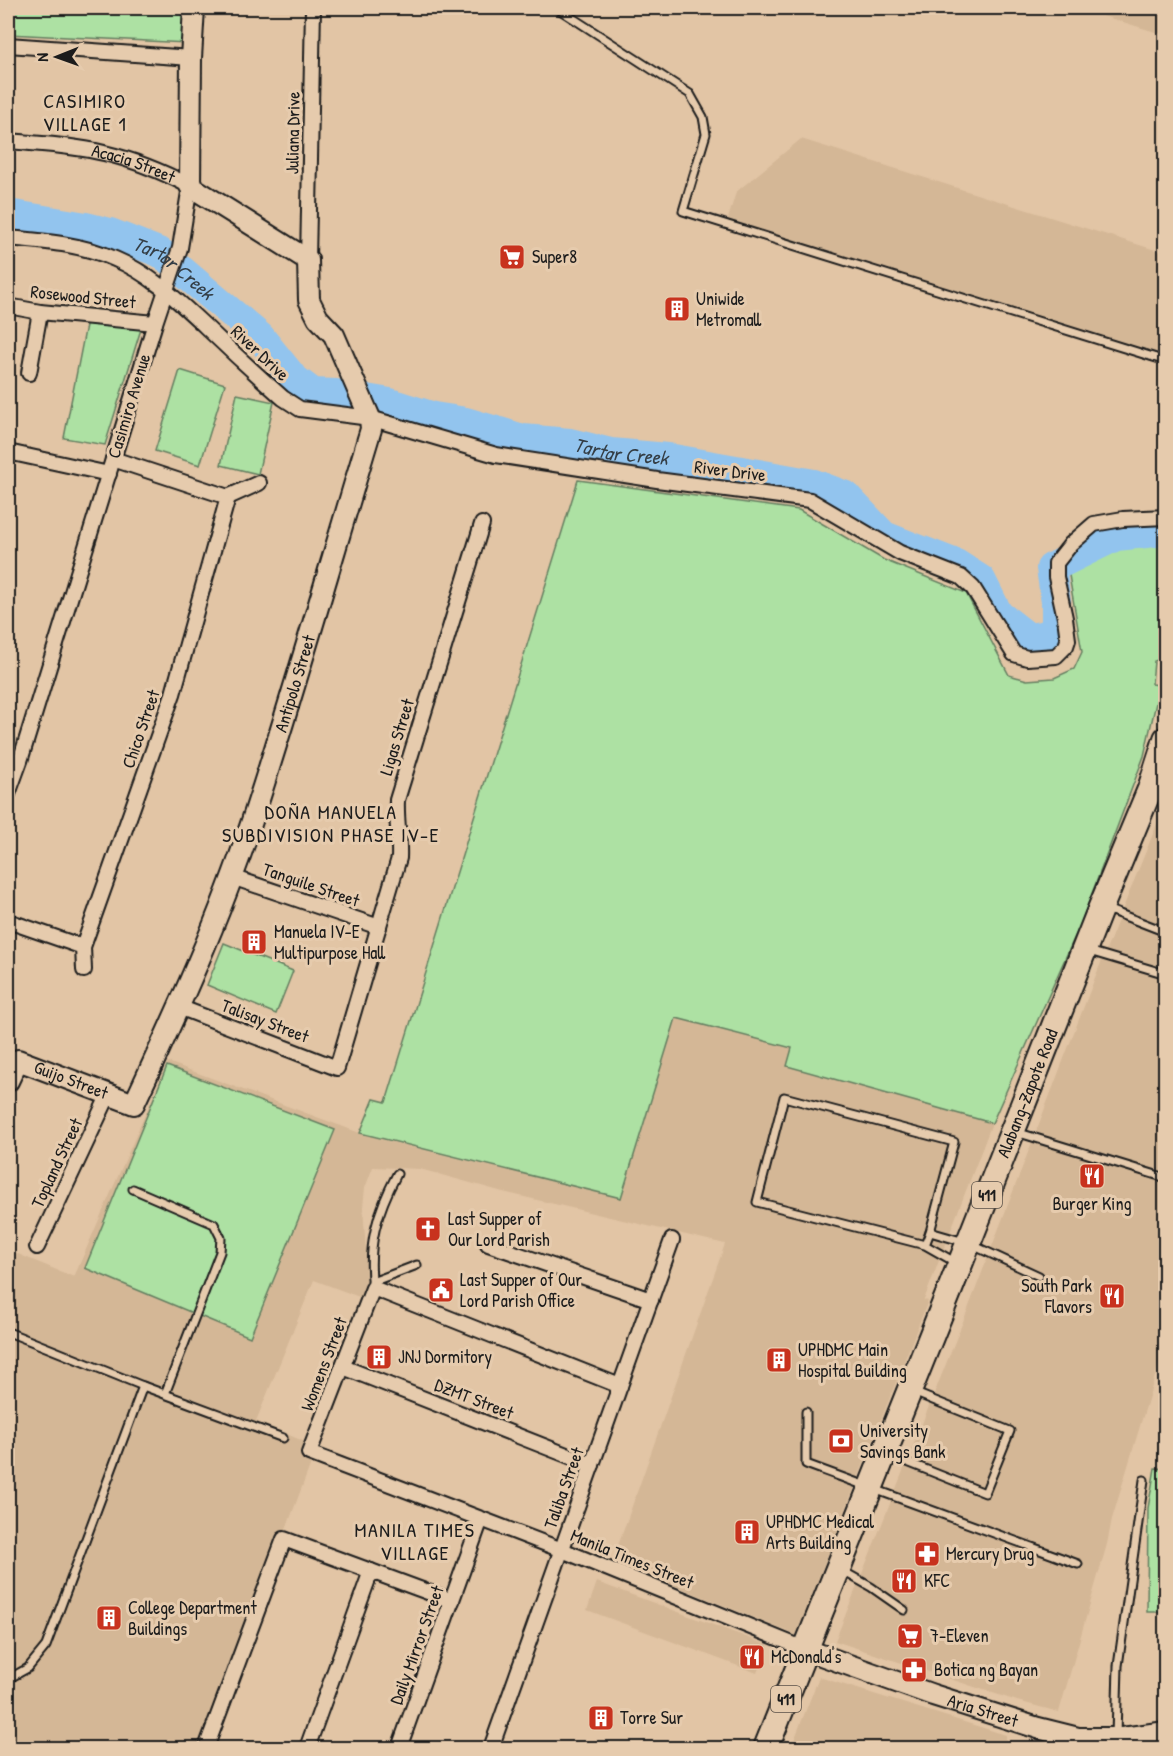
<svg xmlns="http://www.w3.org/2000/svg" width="1173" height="1756" font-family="'Patrick Hand',sans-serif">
<rect width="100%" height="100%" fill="#e2c5a5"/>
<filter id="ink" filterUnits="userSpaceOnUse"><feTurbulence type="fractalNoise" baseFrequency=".0167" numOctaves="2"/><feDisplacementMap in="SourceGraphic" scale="12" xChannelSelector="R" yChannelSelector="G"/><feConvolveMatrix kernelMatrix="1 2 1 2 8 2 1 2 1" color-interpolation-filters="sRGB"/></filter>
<g filter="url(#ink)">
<!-- built -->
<g fill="#d4b796">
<path d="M1103 8H1165V35L1100 15Z"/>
<path d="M801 139 1165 253V356L728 219 736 192Z"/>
<path d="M1165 804V1343L1112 1519 1107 1544 1059 1712 1017 1701 835 1641 968 1309 1096 975Z"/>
<path d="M675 1018 793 1048 787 1066 992 1123 924 1300 928 1301 796 1635 613 1560 725 1244 503 1192 420 1169 373 1167 365 1188 363 1207 368 1281 362 1298 314 1280 256 1421 317 1447 204 1748H8V1250L74 1277 168 1062 360 1133 384 1140 620 1198Z"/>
<path d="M597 1582 768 1645 757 1673 587 1610Z"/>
<path d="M819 1677 1006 1735V1748H791Z"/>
</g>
<!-- green -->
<g fill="#ade1a3" stroke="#647e60" stroke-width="1.5">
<path d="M8 8H187V43L8 34Z"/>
<path d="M87 320 141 329 105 445 64 438Z"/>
<path d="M180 370 225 384 200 465 155 451Z"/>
<path d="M237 394 274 402 258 474 221 465Z"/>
<path d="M578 480 799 510 884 560 966 593 1009 675 1027 680 1054 678 1074 669 1082 652 1069 575 1097 545 1111 542 1165 539V658L1154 661 1152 684 1160 685 1144 756 1080 925 992 1123 787 1066 792 1048 676 1018 621 1198 360 1133 374 1099 386 1102Z"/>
<path d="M224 943 293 971 276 1014 207 985Z"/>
<path d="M167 1066 335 1130 250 1337 85 1268Z"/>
<path d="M1155 1468 1165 1469V1612H1147L1148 1508Z"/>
</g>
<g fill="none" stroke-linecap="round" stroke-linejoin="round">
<!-- river -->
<path stroke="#92c4ee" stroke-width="30" id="s1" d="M8 214 86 227 110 233 161 253 260 337 293 378 313 393 336 394 390 403 434 417 466 422 523 439 570 443 611 453 668 458 814 484 846 496 884 536 956 564 981 580 998 614 1029 638 1047 635 1056 627V602L1051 568 1116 536 1166 531"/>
<defs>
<g id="lane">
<path d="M557 8 690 94 703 117 706 134 683 211 1166 361"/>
<path d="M1104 908 1166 932"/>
<path d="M1089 951 1166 974"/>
<path d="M1016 1132 1166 1178"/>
<path d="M133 1189 214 1224 221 1238 220 1252 165 1394"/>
<path d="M930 1232 968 1243 1039 1276"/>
<path d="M925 1245 930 1232 954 1142 784 1097 757 1202 925 1245 955 1262"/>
<path d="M372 1282 417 1265"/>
<path d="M373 1288C367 1245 377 1212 397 1174"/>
<path d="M8 1332 143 1386 283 1438"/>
<path d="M806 1412V1464L1078 1564"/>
<path d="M887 1454 985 1493 1010 1431 913 1392"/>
<path d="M841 1570 871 1587 904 1610"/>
<path d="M8 1679 28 1668 46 1646 143 1386"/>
<path d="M1116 1736 1118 1666 1144 1480"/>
</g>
<g id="street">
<path d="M8 45 191 58"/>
<path id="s2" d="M8 141C39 144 73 145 104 153 134 160 163 172 190 186L180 248 155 323 20 761 8 794"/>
<path d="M8 238C43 241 81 244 115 259 151 274 178 301 206 327 231 351 257 375 283 398L300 409 370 418 496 455 657 480 810 500 900 553 961 577 973 588 1014 654 1027 658 1056 656 1066 646 1068 640 1065 618 1056 577V563L1071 544 1094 524 1123 519 1166 517"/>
<path d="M308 260 313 8"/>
<path d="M8 306 40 312 155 323"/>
<path d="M29 373 40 312"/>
<path d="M8 452 109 474"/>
<path d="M113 459 228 497 259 483"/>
<path d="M232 877 379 927"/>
<path d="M8 921 83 947"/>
<path d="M84 970 83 947 173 694 228 497"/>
<path d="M179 1007 337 1068 399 858C400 839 396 819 397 800L482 524"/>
<path d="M488 1244 651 1300"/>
<path d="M37 1247 109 1094"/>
<path d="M343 1367 592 1465"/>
<path d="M620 1386 373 1288 309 1453 562 1550 807 1650"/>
<path d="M206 1748 284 1539 452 1601"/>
<path d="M307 1748 371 1571"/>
<path d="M399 1748 481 1519"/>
<path d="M491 1748 672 1240"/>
</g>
<g id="secondary">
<path id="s3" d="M8 1081 18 1060 134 1104C177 1012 219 920 251 824 294 693 331 561 371 429L370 418 334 335 318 318 309 300 308 260 190 186 191 58 194 8"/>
<path id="s4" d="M807 1650 933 1695 1038 1728 1078 1738H1122L1166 1732"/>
</g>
<g id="highway">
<path id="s5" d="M766 1748 949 1292 1101 907 1150 789 1166 739"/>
</g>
</defs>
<!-- lane casing -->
<use href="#lane" stroke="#1c1c1c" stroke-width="11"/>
<!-- street casing -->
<use href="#street" stroke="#1c1c1c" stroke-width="18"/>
<!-- secondary casing -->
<use href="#secondary" stroke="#1c1c1c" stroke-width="24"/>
<!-- highway casing -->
<use href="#highway" stroke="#1c1c1c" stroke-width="28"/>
<!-- lane -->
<use href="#lane" stroke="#e6cbad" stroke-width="7"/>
<!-- street -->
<use href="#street" stroke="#e6cbad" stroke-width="14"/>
<!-- secondary -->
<use href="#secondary" stroke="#e6cbad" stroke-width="20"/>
<!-- highway -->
<use href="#highway" stroke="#e6cbad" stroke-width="24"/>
</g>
</g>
<!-- icons -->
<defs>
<symbol id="supermarket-square" viewBox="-11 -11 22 22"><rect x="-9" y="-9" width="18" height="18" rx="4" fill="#c8321e" stroke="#e6cbad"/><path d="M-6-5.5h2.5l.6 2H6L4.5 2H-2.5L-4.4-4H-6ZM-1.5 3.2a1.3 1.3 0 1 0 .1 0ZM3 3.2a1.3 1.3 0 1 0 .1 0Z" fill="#fff"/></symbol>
<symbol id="building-square" viewBox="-11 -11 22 22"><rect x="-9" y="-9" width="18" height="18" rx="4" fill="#c8321e" stroke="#e6cbad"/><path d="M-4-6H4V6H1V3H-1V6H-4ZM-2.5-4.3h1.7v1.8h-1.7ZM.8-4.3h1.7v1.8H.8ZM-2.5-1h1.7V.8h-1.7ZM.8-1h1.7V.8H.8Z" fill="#fff"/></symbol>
<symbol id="restaurant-square" viewBox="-11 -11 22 22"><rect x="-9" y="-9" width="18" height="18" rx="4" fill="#c8321e" stroke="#e6cbad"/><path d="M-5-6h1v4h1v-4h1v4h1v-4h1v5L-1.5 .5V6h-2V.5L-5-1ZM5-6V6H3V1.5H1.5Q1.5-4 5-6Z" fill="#fff"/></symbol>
<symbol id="church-square" viewBox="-11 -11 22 22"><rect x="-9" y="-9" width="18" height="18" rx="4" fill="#c8321e" stroke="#e6cbad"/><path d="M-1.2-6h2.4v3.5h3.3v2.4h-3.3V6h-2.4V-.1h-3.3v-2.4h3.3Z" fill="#fff"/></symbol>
<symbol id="civic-square" viewBox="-11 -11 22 22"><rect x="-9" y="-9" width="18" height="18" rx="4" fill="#c8321e" stroke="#e6cbad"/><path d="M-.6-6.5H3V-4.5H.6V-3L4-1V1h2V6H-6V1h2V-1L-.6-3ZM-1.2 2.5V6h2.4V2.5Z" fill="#fff"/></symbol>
<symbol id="bank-square" viewBox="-11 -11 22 22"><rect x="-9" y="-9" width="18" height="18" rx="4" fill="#c8321e" stroke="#e6cbad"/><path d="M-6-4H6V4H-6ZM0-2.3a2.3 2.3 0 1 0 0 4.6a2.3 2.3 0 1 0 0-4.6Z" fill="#fff"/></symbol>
<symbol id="pharmacy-square" viewBox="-11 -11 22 22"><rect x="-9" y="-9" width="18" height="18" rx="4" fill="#c8321e" stroke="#e6cbad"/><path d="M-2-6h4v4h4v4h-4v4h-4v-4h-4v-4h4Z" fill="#fff"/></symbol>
</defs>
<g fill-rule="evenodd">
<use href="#supermarket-square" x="497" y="242" width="30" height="30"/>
<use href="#building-square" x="662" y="294" width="30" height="30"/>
<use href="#building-square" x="239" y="927" width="30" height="30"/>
<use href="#restaurant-square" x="1077" y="1161" width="30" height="30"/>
<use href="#church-square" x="413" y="1214" width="30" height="30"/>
<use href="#civic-square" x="426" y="1275" width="30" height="30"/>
<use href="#restaurant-square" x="1097" y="1281" width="30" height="30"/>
<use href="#building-square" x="364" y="1342" width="30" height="30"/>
<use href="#building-square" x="764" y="1345" width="30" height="30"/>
<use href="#bank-square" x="826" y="1426" width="30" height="30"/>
<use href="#building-square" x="732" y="1517" width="30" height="30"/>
<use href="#pharmacy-square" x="912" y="1539" width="30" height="30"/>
<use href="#restaurant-square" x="889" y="1566" width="30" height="30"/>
<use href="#building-square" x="94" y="1603" width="30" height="30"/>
<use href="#supermarket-square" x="895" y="1621" width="30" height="30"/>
<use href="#restaurant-square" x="737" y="1642" width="30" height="30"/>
<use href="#pharmacy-square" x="899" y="1655" width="30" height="30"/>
<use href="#building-square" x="586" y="1703" width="30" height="30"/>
</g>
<g text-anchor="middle" stroke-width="6" stroke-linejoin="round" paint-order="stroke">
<!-- shield labels -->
<g fill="#e6cbad" stroke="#595048" stroke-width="1.5">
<rect x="972" y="1182" width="30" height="26" rx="4.5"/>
<rect x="771" y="1686" width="30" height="26" rx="4.5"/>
</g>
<g font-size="16" font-weight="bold" fill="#1c1c1c">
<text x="987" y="1201">411</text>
<text x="786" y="1705">411</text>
</g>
<!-- street labels -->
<g font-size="18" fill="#1c1c1c" stroke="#e6cbad">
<text transform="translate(293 133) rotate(-89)" y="6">Juliana Drive</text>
<text dy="6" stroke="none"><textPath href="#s2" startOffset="128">Acacia Street</textPath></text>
<text transform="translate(83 297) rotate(6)" y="6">Rosewood Street</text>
<text transform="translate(260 353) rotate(43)" y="6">River Drive</text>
<text transform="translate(129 406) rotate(-73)" y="6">Casimiro Avenue</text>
<text transform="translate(730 471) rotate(7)" y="6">River Drive</text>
<text dy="6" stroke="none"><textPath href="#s3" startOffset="598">Antipolo Street</textPath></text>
<text transform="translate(141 729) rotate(-71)" y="6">Chico Street</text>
<text transform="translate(397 737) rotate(-73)" y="6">Ligas Street</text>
<text transform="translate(311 885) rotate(19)" y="6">Tanguile Street</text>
<text transform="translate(265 1021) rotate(21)" y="6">Talisay Street</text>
<text dy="6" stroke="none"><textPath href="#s3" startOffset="80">Guijo Street</textPath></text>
<text dy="6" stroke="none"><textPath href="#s5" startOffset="705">Alabang-Zapote Road</textPath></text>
<text transform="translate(57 1163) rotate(-65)" y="6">Topland Street</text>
<text transform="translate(324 1364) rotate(-69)" y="6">Womens Street</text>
<text transform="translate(474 1399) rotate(21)" y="6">DZMT Street</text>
<text transform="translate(564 1488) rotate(-70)" y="6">Taliba Street</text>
<text transform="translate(632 1559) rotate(22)" y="6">Manila Times Street</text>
<text transform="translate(417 1645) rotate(-70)" y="6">Daily Mirror Street</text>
<text dy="6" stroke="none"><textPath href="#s4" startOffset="186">Aria Street</textPath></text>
</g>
<!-- poi labels -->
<g font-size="18" fill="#1c1c1c" stroke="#e6cbad" text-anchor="start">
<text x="532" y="263">Super8</text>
<text x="696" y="305">Uniwide<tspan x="696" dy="21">Metromall</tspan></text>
<text x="274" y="938">Manuela IV-E<tspan x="274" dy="21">Multipurpose Hall</tspan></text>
<text x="1092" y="1210" text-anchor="middle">Burger King</text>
<text x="448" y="1225">Last Supper of<tspan x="448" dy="21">Our Lord Parish</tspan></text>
<text x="460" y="1286">Last Supper of Our<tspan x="460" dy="21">Lord Parish Office</tspan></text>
<text x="1092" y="1292" text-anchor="end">South Park<tspan x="1092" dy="21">Flavors</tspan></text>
<text x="798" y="1356">UPHDMC Main<tspan x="798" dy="21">Hospital Building</tspan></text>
<text x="398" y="1363">JNJ Dormitory</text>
<text x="860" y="1437">University<tspan x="860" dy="21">Savings Bank</tspan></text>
<text x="766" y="1528">UPHDMC Medical<tspan x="766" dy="21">Arts Building</tspan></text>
<text x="946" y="1560">Mercury Drug</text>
<text x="924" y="1587">KFC</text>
<text x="128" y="1614">College Department<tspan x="128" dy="21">Buildings</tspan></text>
<text x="930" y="1642">7-Eleven</text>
<text x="771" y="1663">McDonald's</text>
<text x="934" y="1676">Botica ng Bayan</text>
<text x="620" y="1724">Torre Sur</text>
</g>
<!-- neighbourhood labels -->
<g font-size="20" letter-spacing="1.5" fill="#1c1c1c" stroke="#e6cbad">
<text x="85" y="108">CASIMIRO<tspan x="85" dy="23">VILLAGE 1</tspan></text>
<text x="331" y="819">DOÑA MANUELA<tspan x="331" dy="23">SUBDIVISION PHASE IV-E</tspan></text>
<text x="415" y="1537">MANILA TIMES<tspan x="415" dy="23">VILLAGE</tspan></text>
</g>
<!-- water labels -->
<g font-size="20" font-style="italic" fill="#343e46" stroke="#e6cbad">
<text dy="7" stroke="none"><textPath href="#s1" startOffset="177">Tartar Creek</textPath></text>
<text dy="7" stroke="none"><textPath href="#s1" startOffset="681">Tartar Creek</textPath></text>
</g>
</g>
<!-- margin -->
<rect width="1173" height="1756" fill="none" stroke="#e6cbad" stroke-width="30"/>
<rect x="15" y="15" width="1143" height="1726" fill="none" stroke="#1c1c1c" stroke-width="2" filter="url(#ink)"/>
<!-- north arrow -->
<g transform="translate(57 57) rotate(269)" stroke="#e6cbad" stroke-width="4.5" paint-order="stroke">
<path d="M0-4.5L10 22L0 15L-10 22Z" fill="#1c1c1c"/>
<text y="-9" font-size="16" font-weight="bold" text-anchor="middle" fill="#1c1c1c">N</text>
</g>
</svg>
